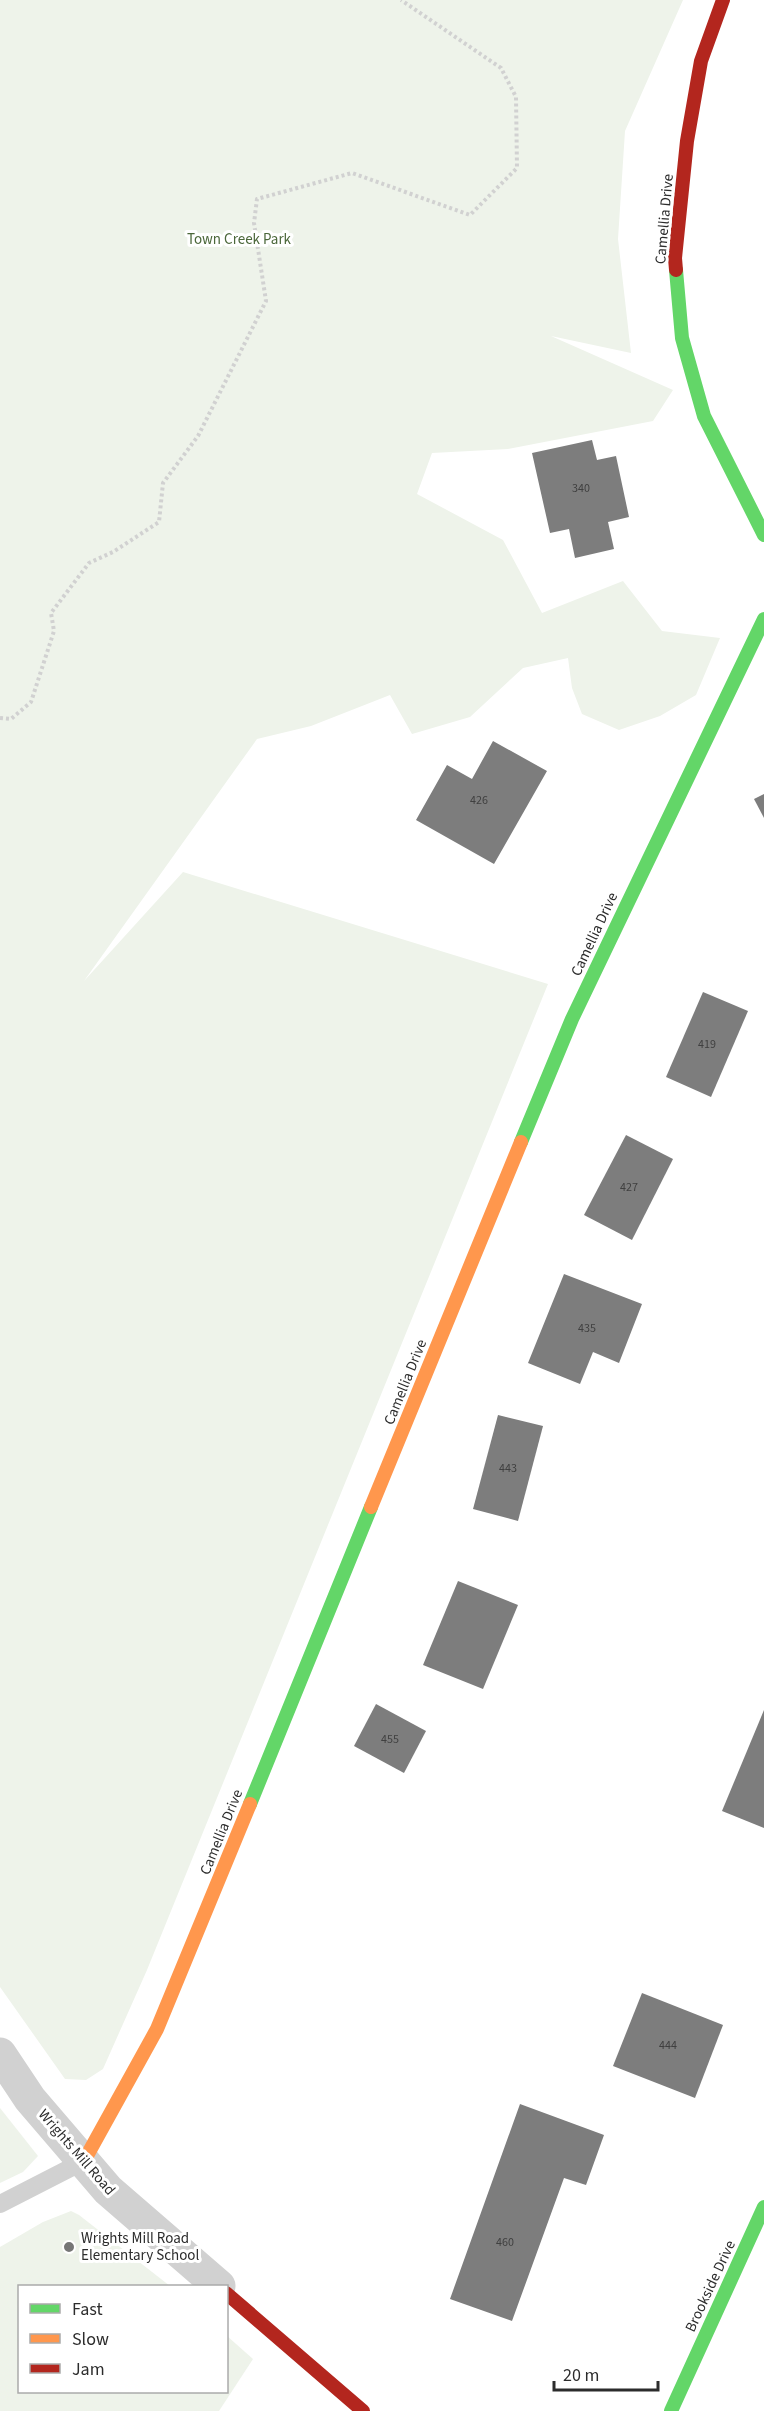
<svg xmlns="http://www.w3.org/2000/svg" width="764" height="2411" font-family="'Source Sans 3',sans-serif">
<rect width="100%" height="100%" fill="#fff"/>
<!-- green -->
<g fill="#eef3ea">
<path d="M0 0H683L625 131 618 239 631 353 551 336 673 390 653 421 508 449 432 453 417 494 503 540 542 613 623 581 662 631 720 638 696 695 660 716 619 730 582 714 572 688 568 658 523 668 470 717 412 734 390 695 311 726 257 739 84 981 183 872 548 984 147 1970 103 2069 86 2080 65 2079 0 1987Z"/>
<path d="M0 2108 38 2156 23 2172 0 2183Z"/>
<path d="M71 2211 79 2215 170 2286H20V2392H226L227 2336 253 2359 219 2411H0V2247L43 2222Z"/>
</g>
<!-- building -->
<g fill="#7d7d7d">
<path d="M592 440 597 460 616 456 629 517 608 522 614 549 575 558 569 529 550 533 532 453Z"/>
<path d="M493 741 547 771 494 864 416 820 447 765 472 779Z"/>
<path d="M764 794V818L754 799Z"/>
<path d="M703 992 748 1011 711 1097 666 1077Z"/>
<path d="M626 1135 673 1159 632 1240 584 1215Z"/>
<path d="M564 1274 642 1304 619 1363 593 1352 580 1384 528 1363Z"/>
<path d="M498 1415 543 1426 518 1521 473 1509Z"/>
<path d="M458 1581 518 1605 483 1689 423 1665Z"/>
<path d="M376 1704 426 1731 404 1773 354 1746Z"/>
<path d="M764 1710V1828L722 1811Z"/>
<path d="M642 1993 723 2025 695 2098 613 2066Z"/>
<path d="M520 2104 604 2135 586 2185 564 2178 512 2321 450 2299Z"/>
</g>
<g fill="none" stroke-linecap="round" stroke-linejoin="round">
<!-- path -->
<path stroke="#d1d1d1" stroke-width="4" stroke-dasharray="3 3" stroke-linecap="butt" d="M0 718 11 719 31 702 54 631 51 613 89 563 113 552 159 522 163 483 198 436 266 301 254 223 257 199 352 173 470 215 517 168 516 97 501 68 401 0"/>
<!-- lane -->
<path stroke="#d1d1d1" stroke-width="18" d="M0 2204 84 2161"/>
<!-- street -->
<path stroke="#d1d1d1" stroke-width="33" d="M0 2054 30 2099 108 2190 219 2286"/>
<!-- fast -->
<g stroke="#63d668" stroke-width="14">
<path d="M676 270 682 338 704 416 764 535"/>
<path d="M521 1142 572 1019 764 619"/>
<path d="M250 1804 371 1507"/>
<path d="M671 2411 764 2207"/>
</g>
<!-- slow -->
<g stroke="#ff974d" stroke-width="14">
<path d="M371 1507 521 1142"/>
<path d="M84 2161 157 2029 250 1804"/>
</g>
<!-- jam -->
<g stroke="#b3261e" stroke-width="14">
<path d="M676 270 675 258 687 141 701 61 723 0"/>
<path d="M226 2293 363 2411"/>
</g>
</g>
<!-- markers -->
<circle fill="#767676" stroke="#fff" stroke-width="2" cx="69" cy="2247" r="6"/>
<g text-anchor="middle" stroke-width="6" stroke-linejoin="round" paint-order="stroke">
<!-- number labels -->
<g font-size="12" fill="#404040">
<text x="581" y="492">340</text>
<text x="479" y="804">426</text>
<text x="707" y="1048">419</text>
<text x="629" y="1191">427</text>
<text x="587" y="1332">435</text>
<text x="508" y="1472">443</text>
<text x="390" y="1743">455</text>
<text x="668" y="2049">444</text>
<text x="505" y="2246">460</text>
</g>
<!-- street labels -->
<g font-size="15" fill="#2c2c2c" stroke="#fff">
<text transform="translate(664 219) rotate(-85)" y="5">Camellia Drive</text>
<text transform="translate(594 934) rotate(-65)" y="5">Camellia Drive</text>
<text transform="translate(405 1382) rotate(-68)" y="5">Camellia Drive</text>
<text transform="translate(221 1832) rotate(-68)" y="5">Camellia Drive</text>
<text transform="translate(77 2152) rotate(49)" y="5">Wrights Mill Road</text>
<text transform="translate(710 2286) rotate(-65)" y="5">Brookside Drive</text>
</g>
<!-- park labels -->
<g font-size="15" fill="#4b673a" stroke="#fff">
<text x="239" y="244">Town Creek Park</text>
</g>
<!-- poi labels -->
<g font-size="15" fill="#2c2c2c" stroke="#fff" text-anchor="start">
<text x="81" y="2243">Wrights Mill Road<tspan x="81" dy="17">Elementary School</tspan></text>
</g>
</g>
<!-- legend -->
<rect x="18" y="2285" width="210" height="108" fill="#ffffff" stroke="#ababab" stroke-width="1.5"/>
<rect x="30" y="2304" width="30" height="9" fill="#63d668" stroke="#ababab" stroke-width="1.5"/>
<text x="72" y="2315" font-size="18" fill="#2c2c2c">Fast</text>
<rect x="30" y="2334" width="30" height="9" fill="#ff974d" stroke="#ababab" stroke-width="1.5"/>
<text x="72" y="2345" font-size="18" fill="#2c2c2c">Slow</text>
<rect x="30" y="2364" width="30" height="9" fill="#b3261e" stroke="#ababab" stroke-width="1.5"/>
<text x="72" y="2375" font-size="18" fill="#2c2c2c">Jam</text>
<!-- scale -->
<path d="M554 2381v9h104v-9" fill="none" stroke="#2c2c2c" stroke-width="3"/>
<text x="563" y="2381" font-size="18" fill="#2c2c2c" stroke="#ffffff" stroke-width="4.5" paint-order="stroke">20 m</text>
</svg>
